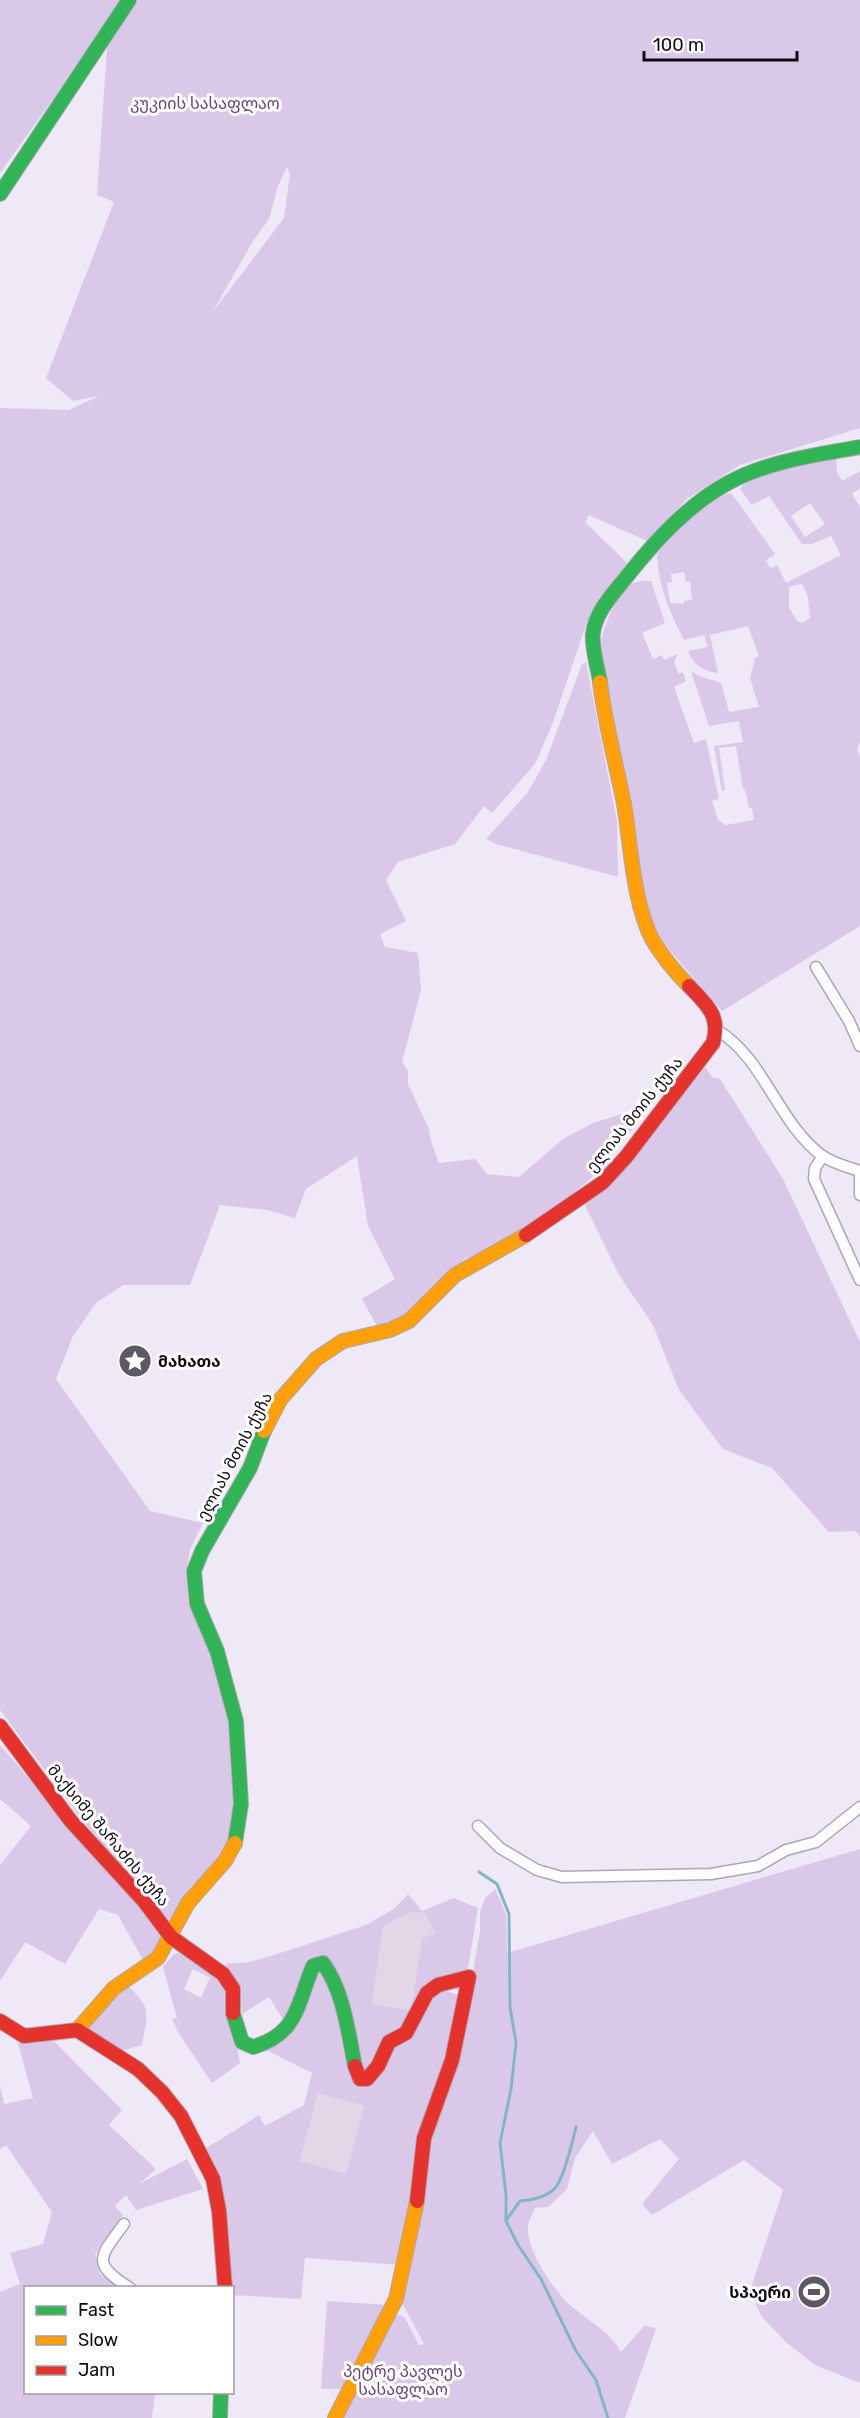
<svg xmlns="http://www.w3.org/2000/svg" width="860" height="2418" font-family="Rubik,'Noto Sans Georgian',sans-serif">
<rect width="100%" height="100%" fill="#efe8f6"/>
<!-- industrial -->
<g fill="#e3d6e6">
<path d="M414 1912 425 1913 435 1932 422 1939 411 2010 372 2004 383 1926Z"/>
<path d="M318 2093 364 2106 346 2174 300 2162Z"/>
</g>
<!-- green -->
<g fill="#dac8e9" fill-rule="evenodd">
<path d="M0 0H124L0 173Z"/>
<path d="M134 0H860V428L740 465 687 499 647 541 589 515 585 522 627 563 587 622 552 725 535 764 492 813 484 806 455 844 398 862 386 880 406 921 380 934 385 947 418 953 421 990 402 1062 408 1071V1084L429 1129 431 1141 439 1163 475 1159 487 1174 519 1177 563 1139 593 1123 651 1105 609 1159 588 1181 543 1218 494 1247 465 1259 429 1289 410 1312 378 1328 362 1299 395 1279 368 1226 357 1156 306 1189 295 1218 267 1210 220 1205 190 1285H123L96 1303 73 1336 56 1379 150 1511 203 1523 190 1549 187 1568 189 1603 220 1676 229 1728 236 1801 231 1836 217 1865 191 1887 179 1903 174 1921 166 1918 82 1820 0 1710V408L69 410 99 396 73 401 46 378 114 202 97 195 108 34ZM287 167 290 174 284 218 212 313 253 241 269 219 278 186Z"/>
<path d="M836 456 837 472 842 481 860 471V488L852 494 860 507V741L857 750 860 756V926L722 1011 665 945 654 926 643 894 600 644C605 624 613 602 627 587 633 581 643 581 651 581L665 623 642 633 653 659 662 655 664 660 678 654 674 662 679 674 683 672 686 681 674 687 694 743 706 739 719 799 712 801 718 820 726 825 754 820 752 807 749 808 745 789H743L736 746 719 748 725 790 722 791 714 746 743 742 739 721 709 726 691 671 699 676 721 683 729 712 759 707 750 678 755 658 759 656 748 626 710 635 718 673C703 671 694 666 688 651L708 647 704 635 684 640C670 613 658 585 657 555 669 539 710 488 732 494L775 554 766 560 770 568 777 565 786 583 841 555 831 536 812 544H802L769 496 752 505 740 489C754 468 812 461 836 456ZM810 503 825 524 805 537 791 516ZM684 572 686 582H690L692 600 684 601V604L670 603 667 583 672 582 671 574ZM800 584 803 585 808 597 810 618 802 623 797 621 789 607V587Z"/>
<path d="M586 662 617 821 618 877 496 844 486 839 528 792 546 760 582 664Z"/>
<path d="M700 1059 712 1077 720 1079 783 1179 860 1342V1537L856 1531 829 1532 772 1468 723 1449 679 1390 653 1325 619 1275 581 1197 602 1183Z"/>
<path d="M0 1745 153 1922 162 1935 161 1945 155 1955 143 1960 118 1915 99 1909 65 1964 25 1942 0 1981V1865L31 1826 0 1799Z"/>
<path d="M860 1849V2383L815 2365 786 2342 762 2317 757 2307 751 2288 783 2190 744 2160 652 2215 642 2204 679 2159 660 2139 612 2164 593 2131 575 2158 567 2189 548 2207 535 2208C533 2213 529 2220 528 2225 525 2248 554 2291 570 2305 588 2321 609 2330 621 2352L645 2325 656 2329 625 2418H338L394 2316 401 2315 405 2318 419 2345 424 2344 399 2297 423 2170 470 1988 480 1932V1912L485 1898 495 1889 506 1914 507 1953Z"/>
<path d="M408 1894 422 1911 454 1898 478 1908 464 1992 438 1984 365 2078 332 1965 317 1961 287 2026 269 1997 242 2014C241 1994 238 1980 225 1964L250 1962 271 1956 366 1925 394 1909ZM413 1912 425 1913 435 1932 422 1939 411 2010 372 2004 383 1926Z"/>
<path d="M179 1952 183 1953 225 1980 240 2063 212 2083 178 2032 172 2019 177 2018 163 1967 173 1955ZM193 1969 210 1978 201 1998 184 1989Z"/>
<path d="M320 1966 363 2086C387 2052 415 2023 439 1989L462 1996 402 2265 305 2258 301 2299 233 2295 205 2149 259 2115 265 2126 304 2105 312 2073 266 2050ZM318 2093 364 2106 346 2174 300 2161Z"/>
<path d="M129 1987C153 2010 147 2014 142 2045L118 2052 88 2033C90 2017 115 1993 129 1987Z"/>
<path d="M51 2038 122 2110 109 2125 156 2169 139 2184 187 2159 203 2189 136 2210 126 2195 115 2206 123 2215 95 2255 100 2274 118 2287 26 2288V2392L155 2393 152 2418H0V2292L20 2284 10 2253 43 2244 52 2212 6 2145 0 2149V2086L4 2104 33 2098 18 2043Z"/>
<path d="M327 2301 390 2305 347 2389H321Z"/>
</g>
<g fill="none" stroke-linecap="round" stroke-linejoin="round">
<!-- stream -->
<g stroke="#84b5c3" stroke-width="3">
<path d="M479 1872 497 1884 509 1914 510 2007 516 2043 511 2089 500 2143 506 2195V2221L518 2245 541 2279 576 2351 596 2380 608 2418"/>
<path d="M507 2219 520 2201C531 2200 548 2197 556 2187 565 2175 572 2143 576 2127"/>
</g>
<defs>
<g id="street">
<path d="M816 967 849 1021 860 1046"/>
<path d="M717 1030C764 1058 777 1121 821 1155 832 1163 847 1167 860 1171"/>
<path d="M823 1156 815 1168 814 1179 860 1280"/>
<path d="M860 1176V1195"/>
<path d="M478 1826 500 1848 537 1870 562 1877 711 1874 758 1866 786 1850 816 1842 860 1807"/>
<path d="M124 2224C100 2257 90 2263 130 2288"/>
</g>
<g id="fast">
<path d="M0 194 129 0"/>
<path d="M600 682C598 669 591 646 593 633 596 610 615 592 628 575 656 540 689 504 728 483 768 461 816 455 860 447"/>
<path d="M235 1843 241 1804 236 1721 217 1651 197 1604 194 1571 202 1551 250 1468 264 1431"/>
<path d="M233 2013 242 2042 253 2047C298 2034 297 2004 313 1966L323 1963C344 1992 348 2032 355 2066"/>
<path d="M220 2418 221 2392"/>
</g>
<g id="slow">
<path d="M600 682C605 724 616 763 624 804 631 846 633 902 652 939 662 956 675 972 689 986"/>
<path d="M264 1431 280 1400 316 1359 343 1341 390 1330 409 1321 455 1275 526 1235"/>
<path d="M77 2030 114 1988 158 1958 188 1903 225 1861 235 1843"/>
<path d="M335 2418 396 2299 417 2201"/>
</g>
<g id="jam">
<path d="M526 1235 602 1183 626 1157 713 1043C721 1016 707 1005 689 986"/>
<path d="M0 1726 70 1820 144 1901 171 1937 223 1974 233 1989V2013"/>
<path d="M0 2021 24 2036 77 2030 138 2069 162 2092 181 2116 213 2179 219 2211 225 2288"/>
<path d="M355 2066 360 2079H367L378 2066 389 2042 406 2033 427 1993 438 1985 469 1977 452 2060 424 2138 417 2201"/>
</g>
</defs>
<!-- street casing -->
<use href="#street" stroke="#ada7b3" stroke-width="13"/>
<!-- fast casing -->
<use href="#fast" stroke="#ada7b3" stroke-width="16"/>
<!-- slow casing -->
<use href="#slow" stroke="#ada7b3" stroke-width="16"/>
<!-- jam casing -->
<use href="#jam" stroke="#ada7b3" stroke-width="16"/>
<!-- street -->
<use href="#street" stroke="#fdfcfe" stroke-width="10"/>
<!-- fast -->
<use href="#fast" stroke="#30b455" stroke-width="14"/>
<!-- slow -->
<use href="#slow" stroke="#ff9f0a" stroke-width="14"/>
<!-- jam -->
<use href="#jam" stroke="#e5322d" stroke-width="14"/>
</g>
<!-- icons -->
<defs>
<symbol id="sight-disc" viewBox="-11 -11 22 22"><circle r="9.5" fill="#5e5864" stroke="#fff"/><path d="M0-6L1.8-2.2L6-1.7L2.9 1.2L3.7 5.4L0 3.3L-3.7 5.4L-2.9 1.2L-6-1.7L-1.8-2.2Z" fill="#fff"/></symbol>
<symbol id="stadium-disc" viewBox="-11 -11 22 22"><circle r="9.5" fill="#5e5864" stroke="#fff"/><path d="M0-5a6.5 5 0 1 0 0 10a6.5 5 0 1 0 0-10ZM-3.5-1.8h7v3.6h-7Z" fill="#fff"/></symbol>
</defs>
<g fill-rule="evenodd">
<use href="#sight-disc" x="116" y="1342" width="38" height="38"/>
<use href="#stadium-disc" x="795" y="2273" width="38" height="38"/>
</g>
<g text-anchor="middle" stroke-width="6" stroke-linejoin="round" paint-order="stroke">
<!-- park labels -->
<g font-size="16" fill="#65417f" stroke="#fff">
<text x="205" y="109">კუკიის სასაფლაო</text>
<text x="403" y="2377">პეტრე პავლეს<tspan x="403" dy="18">სასაფლაო</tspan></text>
</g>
<!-- street labels -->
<g font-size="16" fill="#100a15" stroke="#fff">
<text transform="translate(634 1114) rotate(-51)" y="6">ელიას მთის ქუჩა</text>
<text transform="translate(234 1456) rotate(-62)" y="6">ელიას მთის ქუჩა</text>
<text transform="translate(109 1835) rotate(50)" y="6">მაქსიმე შარაძის ქუჩა</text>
</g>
<!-- poi labels -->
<g font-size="16" font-weight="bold" fill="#100a15" stroke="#fff" text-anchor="start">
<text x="158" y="1367">მახათა</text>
<text x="791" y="2298" text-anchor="end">სპაერი</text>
</g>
</g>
<!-- legend -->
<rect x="24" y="2286" width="210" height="108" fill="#ffffff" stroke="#9f9da1" stroke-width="1.5"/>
<rect x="36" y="2306" width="30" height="9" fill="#30b455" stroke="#9f9da1" stroke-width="1.5"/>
<text x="78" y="2316" font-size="18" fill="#100a15">Fast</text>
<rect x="36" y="2336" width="30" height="9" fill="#ff9f0a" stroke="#9f9da1" stroke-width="1.5"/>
<text x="78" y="2346" font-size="18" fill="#100a15">Slow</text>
<rect x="36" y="2366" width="30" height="9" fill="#e5322d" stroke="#9f9da1" stroke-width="1.5"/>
<text x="78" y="2376" font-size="18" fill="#100a15">Jam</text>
<!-- scale -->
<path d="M644 51v9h153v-9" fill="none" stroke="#100a15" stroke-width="3"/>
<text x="653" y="51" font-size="18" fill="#100a15" stroke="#ffffff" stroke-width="4.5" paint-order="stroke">100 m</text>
</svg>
